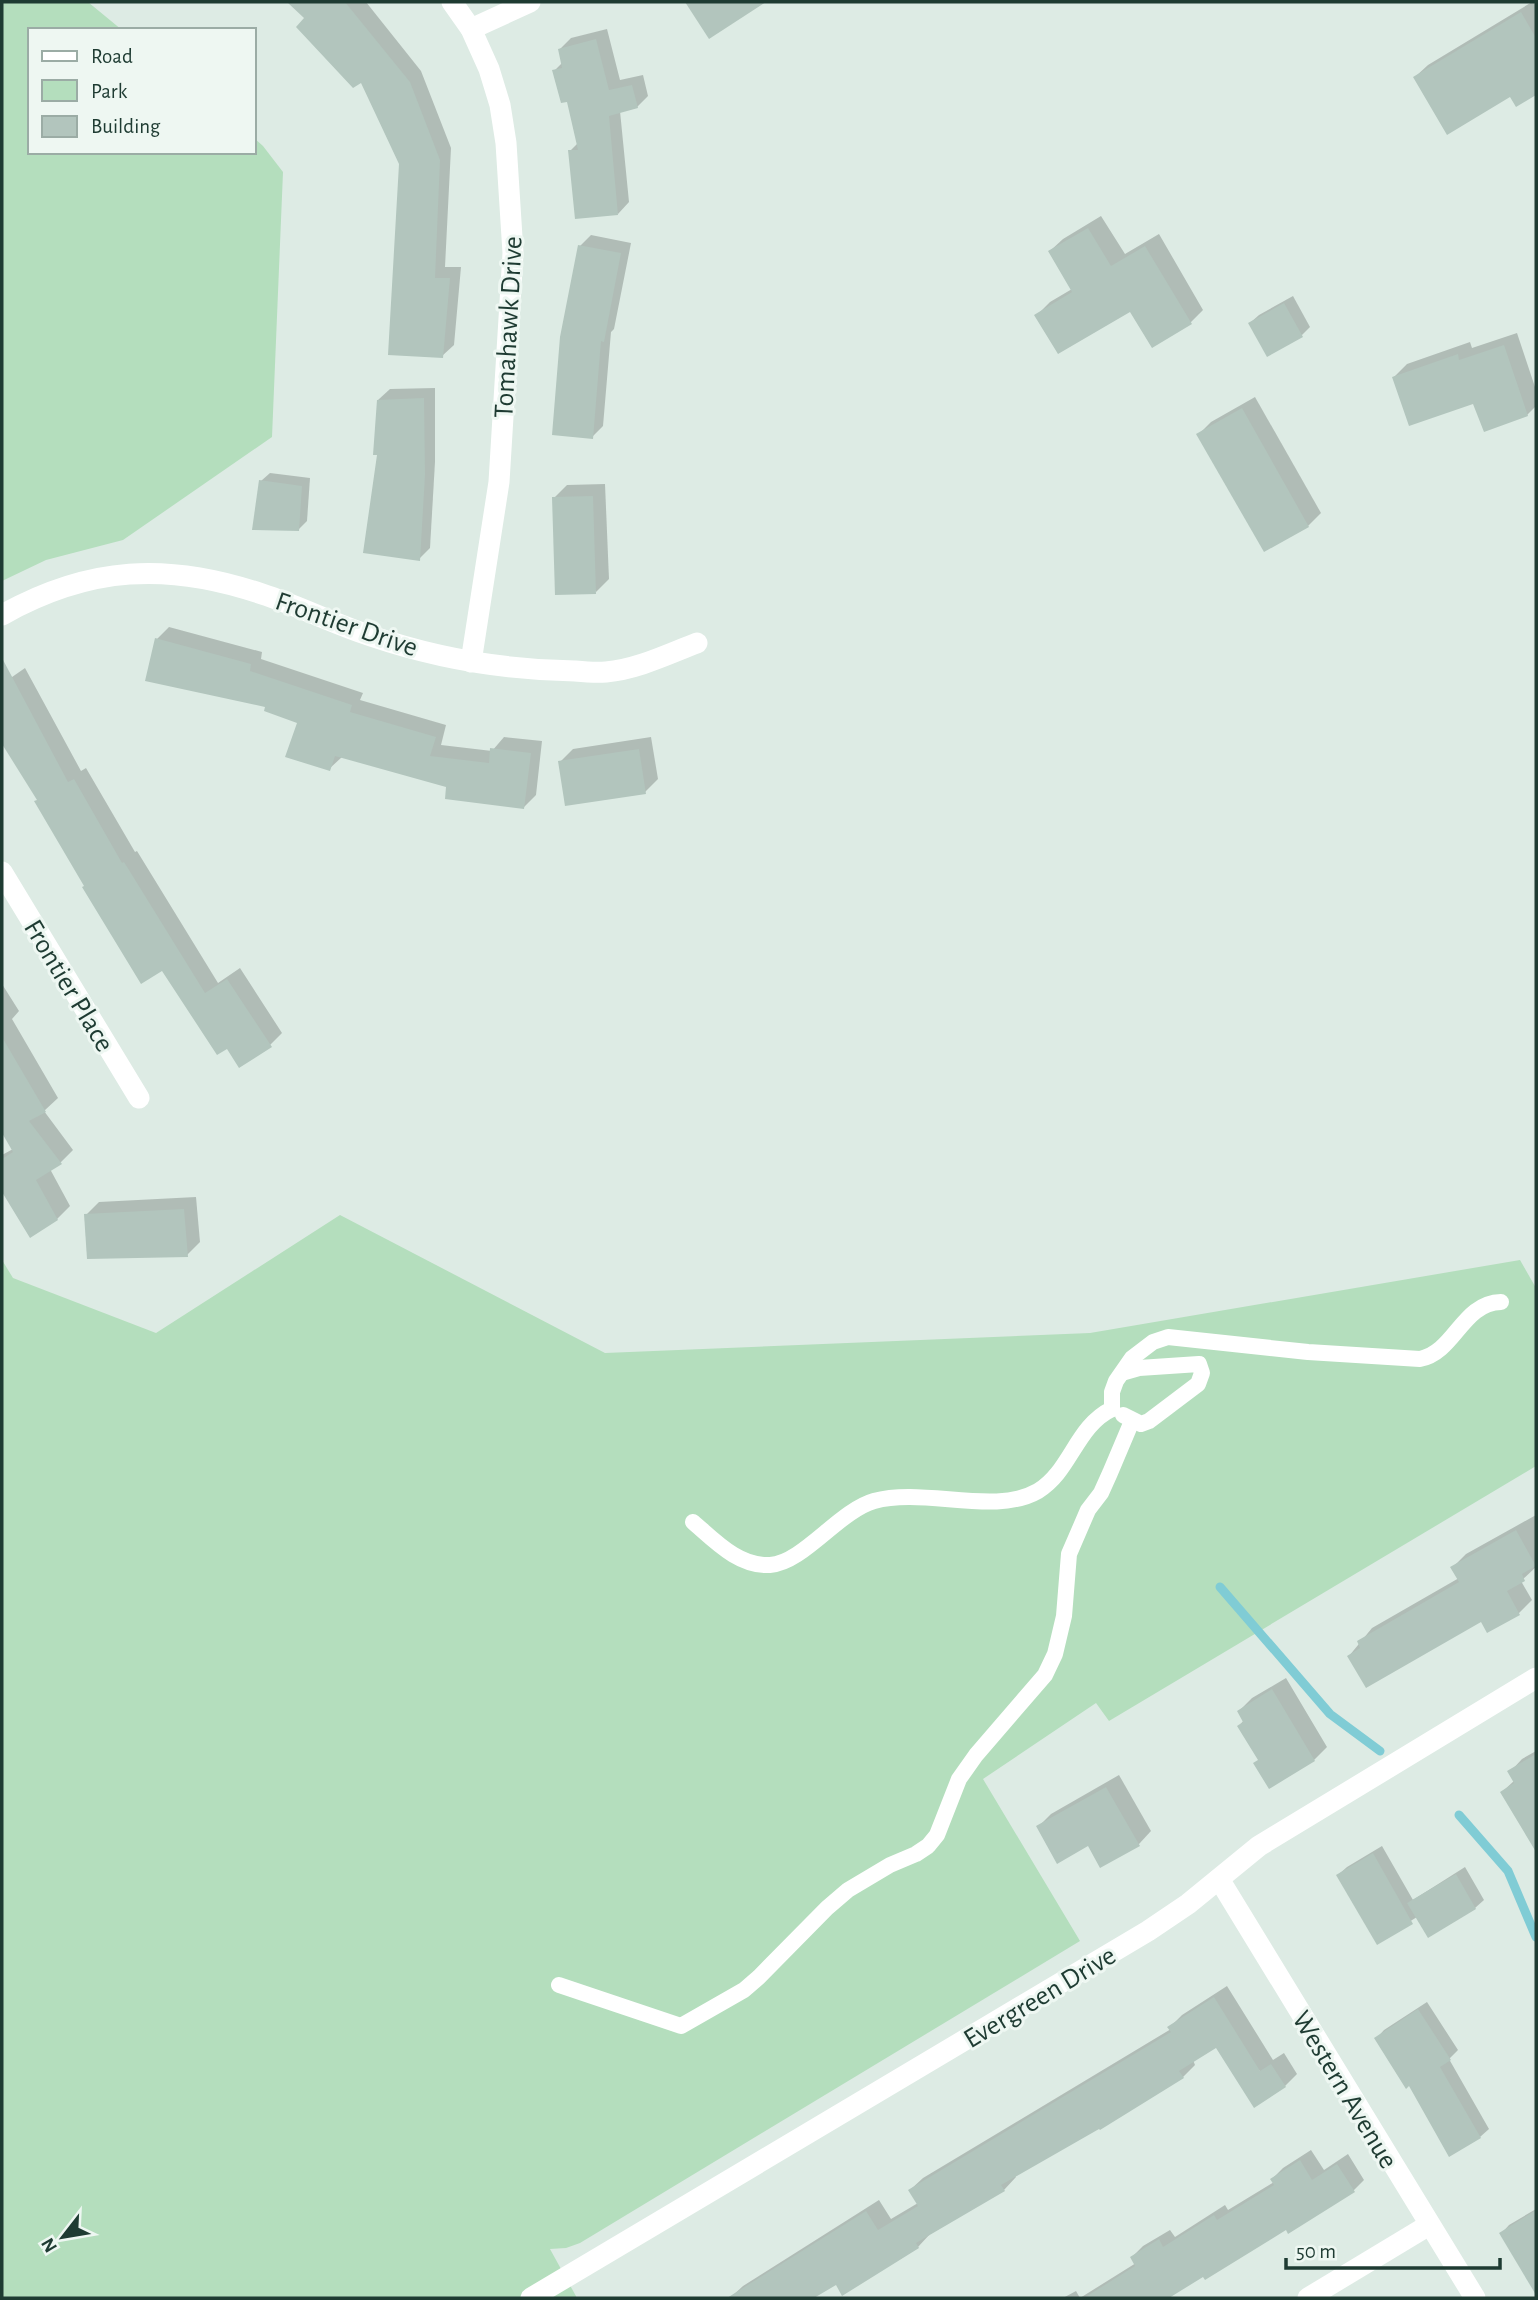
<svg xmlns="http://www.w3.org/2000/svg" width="1538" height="2300" font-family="'Alegreya Sans',sans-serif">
<rect width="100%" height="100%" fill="#ddebe4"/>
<!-- green -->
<g fill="#b4debd">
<path d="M2 2H88L122 30H30V152H254V138L263 146 283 172 272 437 123 540 46 560 2 581Z"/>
<path d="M340 1215 605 1353 1090 1333 1520 1260 1536 1288V1466L1109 1721 1096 1703 983 1779 1080 1941 580 2243 566 2248 550 2249 577 2298H2V1260L13 1278 156 1333Z"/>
</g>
<!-- shadow -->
<g fill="#0003">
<path d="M289 2H366L421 71 451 148 445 267H461L454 345 442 356 401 164 362 80 307 18Z"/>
<path d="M1532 2 1536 4V93L1517 105 1511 95 1415 77 1428 65Z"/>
<path d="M607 29 620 80 643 75 648 96 637 107 620 111 629 202 618 214 570 151 578 143 568 100 554 71 563 62 560 49 571 38Z"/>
<path d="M1101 216 1125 254 1159 234 1203 310 1190 323 1130 309 1037 315 1050 302 1072 289 1050 251 1063 239Z"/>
<path d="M591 235 631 243 614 329 611 332 603 426 592 437 580 246Z"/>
<path d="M1293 296 1310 327 1302 335 1250 323 1259 315Z"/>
<path d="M1517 333 1536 390V406L1527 415 1394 377 1407 364 1470 342 1472 348Z"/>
<path d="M435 388V462L430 548 419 559 379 454 378 400 390 389Z"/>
<path d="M1255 397 1321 513 1308 526 1198 435 1211 422Z"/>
<path d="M270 473 310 478 307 521 299 529 261 481Z"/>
<path d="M605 484 609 579 596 592 554 498 567 485Z"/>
<path d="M169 627 262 652 261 659 363 693 360 700 446 725 441 745 492 751 504 737 542 741 536 795 524 807 342 757 329 769 299 721 268 706 157 639Z"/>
<path d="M25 668 81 771 86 768 135 852 137 851 218 983 240 968 282 1033 270 1045 227 1047 163 969 86 886 38 800 2 741V684Z"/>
<path d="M651 737 658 779 645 792 560 762 573 749Z"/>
<path d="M2 984 19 1011 12 1019 58 1098 44 1111 73 1150 60 1163 50 1169 70 1206 57 1219 30 1236 2 1189V1155L13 1149 2 1129Z"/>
<path d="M196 1197 200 1242 187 1255 86 1215 99 1202Z"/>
<path d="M1536 1515V1567L1521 1581 1532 1600 1519 1613 1482 1620 1349 1656 1372 1628 1459 1578 1453 1567 1466 1554Z"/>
<path d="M1286 1678 1327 1747 1314 1760 1259 1759 1239 1726 1244 1720 1239 1711 1252 1698Z"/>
<path d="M1536 1751V1819L1523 1826 1502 1792 1515 1780 1510 1772 1522 1759Z"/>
<path d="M1119 1775 1151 1831 1139 1844H1089L1038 1827 1051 1814Z"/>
<path d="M1382 1846 1413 1900 1465 1867 1484 1900 1475 1908 1417 1917 1377 1942 1338 1875 1347 1867Z"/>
<path d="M1227 1986 1273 2060 1284 2053 1297 2074 1285 2086 1217 2045 1193 2060 1195 2065 1183 2077 1015 2175 1016 2177 1004 2190 930 2234 918 2247 836 2283 811 2298H730L743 2286 879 2200 891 2219 918 2203 910 2190 923 2178 1171 2029 1170 2027 1182 2015Z"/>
<path d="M1427 2002 1458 2050 1449 2059 1489 2129 1480 2137 1410 2084 1376 2039 1384 2030Z"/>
<path d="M1311 2150 1324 2170 1348 2154 1364 2180 1353 2191 1204 2274 1166 2298H1063L1076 2291 1080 2298 1136 2263 1132 2257 1143 2246 1170 2230 1175 2237 1225 2205 1228 2210 1274 2182 1272 2179 1283 2168Z"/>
<path d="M1536 2209V2279L1531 2282 1501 2234 1509 2225Z"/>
</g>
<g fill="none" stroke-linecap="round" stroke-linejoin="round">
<!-- stream -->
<g stroke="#80ccd5" stroke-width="9">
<path d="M1220 1587 1330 1714 1380 1751"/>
<path d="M1459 1815 1508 1871 1536 1937"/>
</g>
</g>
<!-- building -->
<g fill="#b2c5bd">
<path d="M287 2H345L410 82 440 160 435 278H450L443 358 388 355 399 164 361 83 353 88 296 27 304 18Z"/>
<path d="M685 2H766L709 39Z"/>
<path d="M1521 12 1536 38V95L1516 107 1510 97 1447 135 1413 77Z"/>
<path d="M596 39 609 90 632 85 638 108 609 116 618 215 575 219 568 150H578L567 102 561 103 552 70 562 68 558 49Z"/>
<path d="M1088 228 1111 266 1145 246 1192 324 1152 348 1130 312 1058 354 1034 315 1072 292 1048 251Z"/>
<path d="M578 245 621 253 604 342 601 341 593 439 552 435 560 337Z"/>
<path d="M1284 303 1303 337 1267 357 1248 323Z"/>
<path d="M1504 345 1528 416 1484 432 1473 404 1409 426 1392 377 1458 354 1459 360Z"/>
<path d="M424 398 425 475 420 561 363 553 377 455H373L377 400Z"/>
<path d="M1242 408 1309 527 1264 552 1196 434Z"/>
<path d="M259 480 302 486 299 531 252 530Z"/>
<path d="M593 496 596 594 555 595 552 497Z"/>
<path d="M155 638 251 664 250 671 352 705 350 712 436 737 430 756 489 763 490 748 531 753 524 809 445 799 446 787 335 756 330 771 285 757 297 723 264 711 265 707 145 681Z"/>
<path d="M2 658 68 782 74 779 122 863 124 862 205 993 227 979 272 1047 239 1068 227 1049 217 1055 162 971 141 984 82 887 84 886 34 801 37 800 2 744Z"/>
<path d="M639 749 646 794 565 806 558 761Z"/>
<path d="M2 1037 46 1112 29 1121 62 1164 36 1180 58 1220 30 1238 2 1192V1159L13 1152 2 1133Z"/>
<path d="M184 1209 188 1257 87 1259 84 1214Z"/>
<path d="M1516 1530 1536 1566 1522 1574 1525 1581 1507 1591 1520 1615 1487 1633 1481 1622 1366 1688 1347 1656 1360 1648 1357 1641 1459 1582 1450 1567Z"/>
<path d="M1272 1689 1315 1761 1269 1789 1253 1763 1258 1760 1237 1726 1243 1722 1237 1711Z"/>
<path d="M1536 1754V1852L1500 1792 1514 1783 1507 1771Z"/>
<path d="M1106 1787 1140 1846 1100 1868 1088 1846 1057 1864 1036 1826Z"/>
<path d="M1373 1853 1413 1924 1377 1945 1336 1875Z"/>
<path d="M1456 1874 1476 1909 1428 1938 1407 1903Z"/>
<path d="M1214 1997 1260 2071 1271 2064 1286 2087 1254 2108 1216 2048 1179 2071 1184 2078 1100 2130 1099 2129 1001 2185 1005 2191 916 2243 919 2248 842 2296 836 2285 814 2298H727L866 2211 878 2230 918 2206 908 2190 1171 2032 1167 2027Z"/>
<path d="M1418 2009 1451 2060 1440 2067 1481 2138 1449 2157 1409 2086 1406 2089 1374 2038Z"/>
<path d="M1300 2160 1312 2180 1337 2164 1355 2192 1288 2234 1286 2230 1205 2280 1203 2277 1169 2298H1084L1135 2266 1130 2257 1159 2239 1163 2247 1214 2215 1217 2220 1274 2185 1270 2179Z"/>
<path d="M1536 2210V2295L1499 2233Z"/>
</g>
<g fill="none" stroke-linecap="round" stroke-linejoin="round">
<!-- service -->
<g stroke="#fff" stroke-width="16">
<path d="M1112 1409V1392L1116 1381 1132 1358 1153 1342 1168 1337 1308 1352 1420 1359C1455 1352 1462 1303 1501 1302"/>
<path d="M1123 1415 1141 1424 1149 1421 1198 1384 1202 1373 1199 1364 1139 1368 1125 1372"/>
<path d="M693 1522C715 1541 739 1567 770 1565 803 1563 839 1511 874 1501 924 1487 995 1516 1038 1491 1071 1471 1076 1426 1112 1409"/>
<path d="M559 1985 681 2026 744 1990 759 1977 827 1908 848 1890 890 1865 916 1854 928 1846 937 1835 959 1779 976 1755 1045 1675 1055 1654 1064 1616 1069 1554 1088 1510 1101 1493 1110 1473 1132 1421"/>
</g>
<!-- minor -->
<g stroke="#fff" stroke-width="21">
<path d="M452 2 471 29 489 69 500 105 506 143 513 253 499 482 471 662"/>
<path d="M471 29 530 2"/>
<path d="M2 615C89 566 168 562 262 594 299 606 334 624 371 636 436 658 506 670 575 671 585 672 596 673 606 672 638 669 668 654 697 643"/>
<path d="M2 872 139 1098"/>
<path d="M1219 1879 1475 2298"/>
<path d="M531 2298 1148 1931 1188 1904 1259 1846 1536 1678"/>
<path d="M1308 2298 1429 2225"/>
</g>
</g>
<g text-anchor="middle" stroke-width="6" stroke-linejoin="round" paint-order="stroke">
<!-- street labels -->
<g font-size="28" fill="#1e3b32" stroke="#eef7f2">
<text transform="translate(507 327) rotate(-87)" y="10">Tomahawk Drive</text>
<text transform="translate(347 623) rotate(19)" y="10">Frontier Drive</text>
<text transform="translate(70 985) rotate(59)" y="10">Frontier Place</text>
<text transform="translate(1039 1996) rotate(-31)" y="10">Evergreen Drive</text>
<text transform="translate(1346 2089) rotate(59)" y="10">Western Avenue</text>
</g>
</g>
<!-- border -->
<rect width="1538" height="2300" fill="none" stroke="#1e3b32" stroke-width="7"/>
<!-- legend -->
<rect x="28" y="28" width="228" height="126" fill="#eef7f2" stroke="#9baca5" stroke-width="2"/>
<rect x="42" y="51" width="35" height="10" fill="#ffffff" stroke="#9baca5" stroke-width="2"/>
<text x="91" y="63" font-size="21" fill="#1e3b32">Road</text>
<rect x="42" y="80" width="35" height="21" fill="#b4debd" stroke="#9baca5" stroke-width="2"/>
<text x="91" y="98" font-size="21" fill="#1e3b32">Park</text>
<rect x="42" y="116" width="35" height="21" fill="#b2c5bd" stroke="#9baca5" stroke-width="2"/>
<text x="91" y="133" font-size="21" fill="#1e3b32">Building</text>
<!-- north arrow -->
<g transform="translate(63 2237) rotate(239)" stroke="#eef7f2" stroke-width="5" paint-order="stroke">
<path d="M0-5L12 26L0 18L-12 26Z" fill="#1e3b32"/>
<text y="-10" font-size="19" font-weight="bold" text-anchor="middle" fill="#1e3b32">N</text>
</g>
<!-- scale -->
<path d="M1286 2258v10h214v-10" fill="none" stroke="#1e3b32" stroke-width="3.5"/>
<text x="1296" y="2258" font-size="21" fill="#1e3b32" stroke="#eef7f2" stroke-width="5" paint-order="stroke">50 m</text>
</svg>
